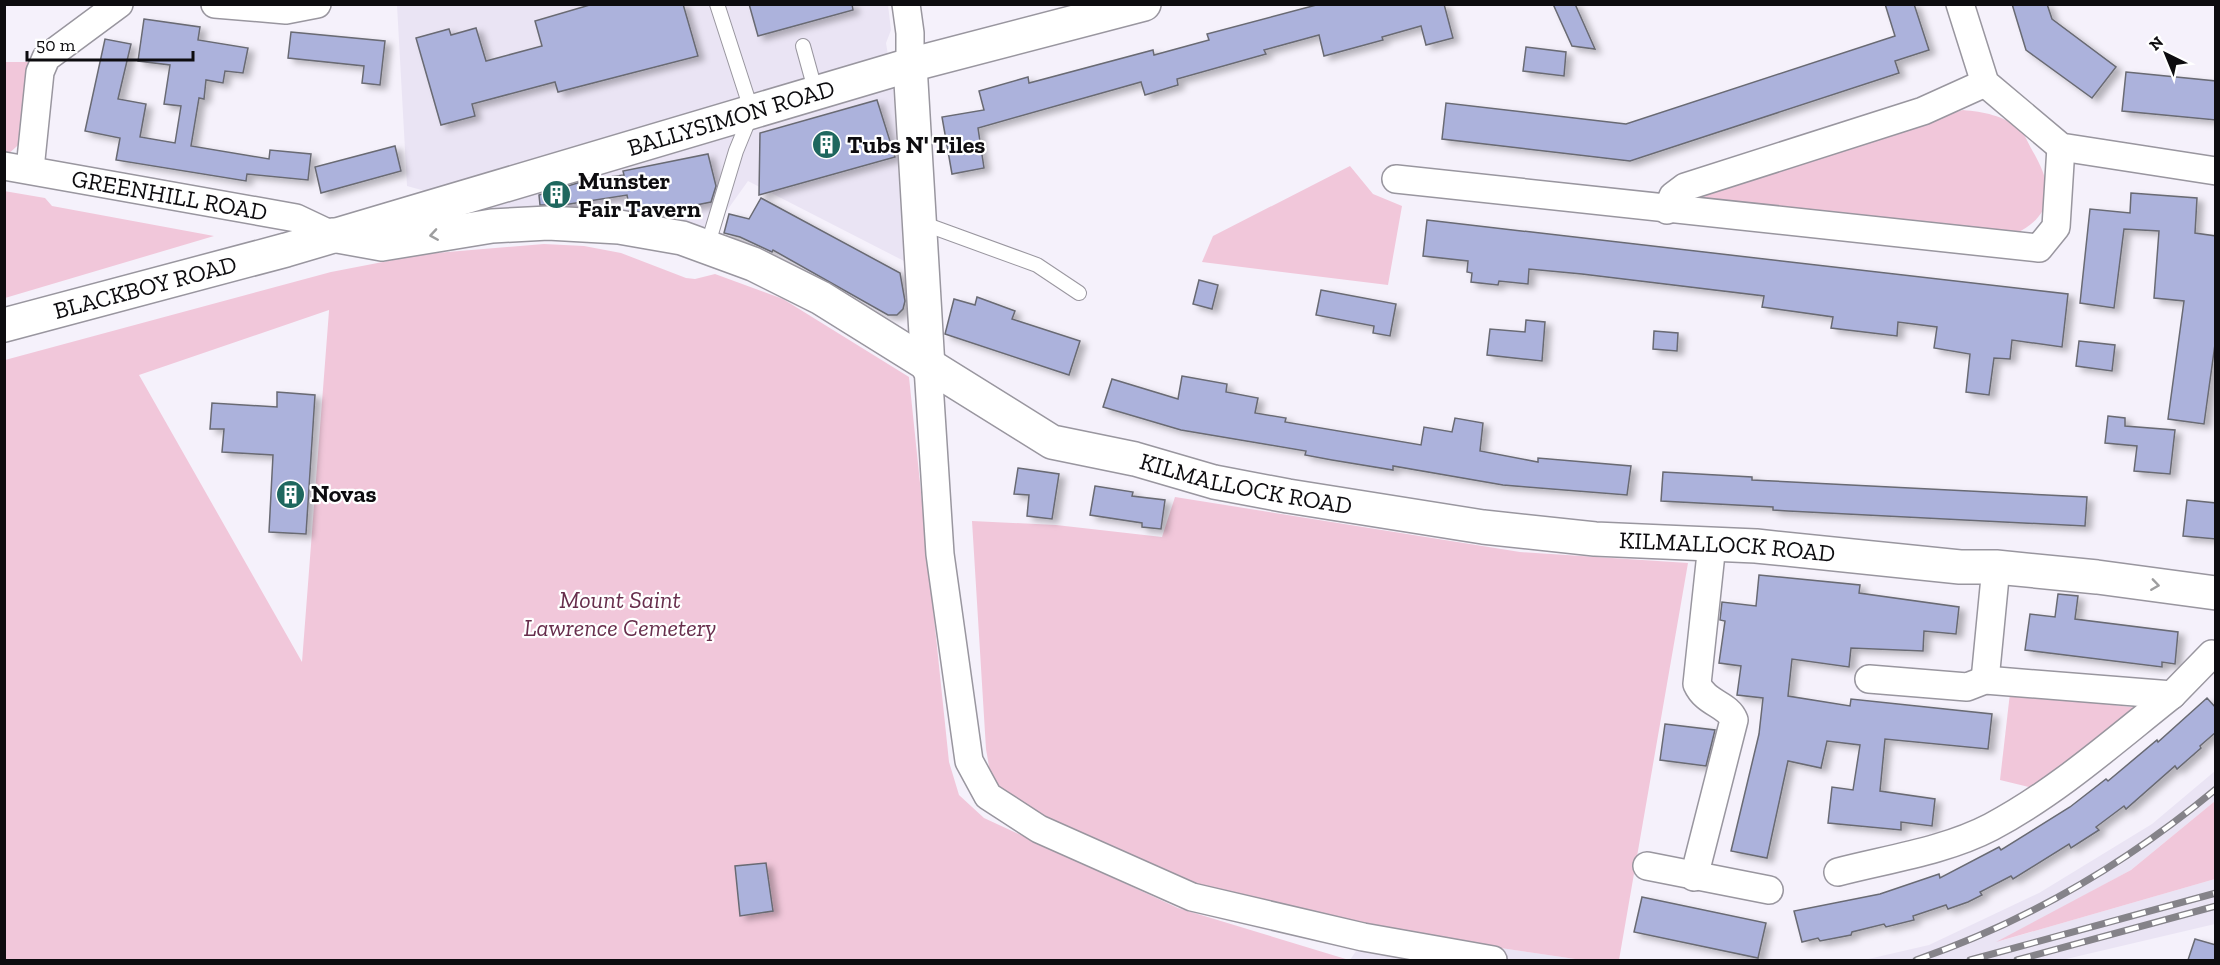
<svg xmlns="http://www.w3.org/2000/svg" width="2220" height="965" font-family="'Zilla Slab',serif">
<defs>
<filter id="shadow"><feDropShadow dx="6" dy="4" stdDeviation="3" flood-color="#0004"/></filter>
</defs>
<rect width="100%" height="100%" fill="#f5f1fb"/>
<!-- built -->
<g fill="#eae4f4">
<path d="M397 5H888L891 30 886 43 893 85 904 261 748 181 713 230 513 215 407 186Z"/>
<path d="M2215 771V801L2131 870 2000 941 2215 879V924L2062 960H1864L1929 945 2039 893 2152 824Z"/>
<path d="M1371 929 1582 960H1350Z"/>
</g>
<!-- green -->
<g fill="#f1c7da" fill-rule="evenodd">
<path d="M5 62H31L27 137 5 157Z"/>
<path d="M1963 110C1983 112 2004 115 2020 130 2025 134 2028 143 2032 150 2053 185 2056 214 2015 234L1705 202 1703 193Z"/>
<path d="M1350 166 1373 194 1402 206 1388 285 1202 262 1213 236Z"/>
<path d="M4 191 45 198 52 206 214 236 5 298Z"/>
<path d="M544 244 584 246 621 253 686 278 695 279 715 274 783 299 909 377 949 762 959 795 984 818 1178 908 1349 960H5V360L331 272 424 254ZM329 310V311L302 662 139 375Z"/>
<path d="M1175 497 1520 552 1688 563 1619 960H1582L1371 929 1195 885 1049 821 992 784 986 749 972 521 1056 525 1162 537Z"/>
<path d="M2010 693 2139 708 2033 788 2000 780Z"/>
<path d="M2215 801V879L1996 942 2131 870Z"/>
</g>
<!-- building -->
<g fill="#acb2dc" stroke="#696a73" stroke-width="1.5" filter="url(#shadow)">
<path d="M593 4H683L698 56 558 92 555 82 472 104 475 116 441 125 416 38 449 29 451 35 476 28 486 61 542 46 535 21Z"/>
<path d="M749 4H852L853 10 758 36Z"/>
<path d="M1320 4H1444L1453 38 1426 45 1421 26 1382 37 1383 40 1324 56 1319 35 1264 50 1266 54 1177 79 1178 85 1145 95 1141 82 978 128 984 168 952 174 942 117 984 110 979 91 1028 77 1029 83 1153 50 1154 55 1209 40 1207 34Z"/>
<path d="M1553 4H1575L1595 49 1572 46Z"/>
<path d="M1885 4H1914L1929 50 1895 61 1899 73 1630 161 1442 139 1446 103 1626 124 1895 36Z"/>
<path d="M2012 4H2047L2052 19 2116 67 2092 98 2026 50Z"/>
<path d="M144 19 200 27 198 40 248 48 243 73 225 71 223 83 206 80 204 99 199 98 191 146 269 159 270 150 311 154 308 180 247 174 246 181 116 160 120 138 85 131 105 39 131 44 118 99 146 104 140 137 175 143 181 106 164 104 170 65 138 61Z"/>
<path d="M291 32 385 41 380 85 362 83 364 66 288 58Z"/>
<path d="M1526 47 1566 52 1564 76 1523 71Z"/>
<path d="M2126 72 2216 81V120L2122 111Z"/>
<path d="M877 100 895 157 759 195 760 133Z"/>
<path d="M395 146 401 171 321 193 315 167Z"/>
<path d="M708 154 716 186 711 202 651 214 630 210 627 195 563 205H540L539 195 587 180 624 175 623 171Z"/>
<path d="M2131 193 2197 198 2195 233 2216 236V337L2204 424 2168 419 2184 301 2154 298 2159 231 2124 229 2114 308 2080 303 2090 209 2130 213Z"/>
<path d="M761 198 900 273 905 301 903 309 897 315H888L773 250 772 252 740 237 724 233 729 214 749 219Z"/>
<path d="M1427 220 2068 294 2062 347 2012 340 2010 359 1994 358 1989 395 1966 392 1970 354 1934 348 1937 327 1898 322 1897 336 1831 328 1833 317 1762 307 1764 296 1582 274 1529 269 1528 284 1499 281 1498 285 1471 282 1472 273 1467 272 1468 261 1423 256Z"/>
<path d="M1199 280 1218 285 1212 309 1193 304Z"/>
<path d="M1321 290 1396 304 1390 336 1373 333 1374 326 1316 315Z"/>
<path d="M977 297 1015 311 1012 319 1080 341 1069 375 945 334 954 299 975 305Z"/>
<path d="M1526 320 1545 322 1542 361 1487 355 1490 329 1525 332Z"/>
<path d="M1654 331 1678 333 1677 351 1653 349Z"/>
<path d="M2079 341 2115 345 2112 371 2076 366Z"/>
<path d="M1182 376 1227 384 1226 392 1258 398 1255 413 1286 418 1285 422 1421 445 1424 427 1452 432 1455 418 1483 423 1480 451 1538 462V458L1631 466 1627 495 1503 485 1393 466V470L1332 460 1305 455 1306 451 1181 430 1103 407 1112 379 1178 399Z"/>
<path d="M277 392 315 395 306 534 269 532 273 455 222 452 224 429H210L212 403 277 407Z"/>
<path d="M2108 416 2125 418V426L2175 430 2170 474 2134 471 2137 446 2105 443Z"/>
<path d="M1018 468 1059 474 1052 519 1027 516 1029 495 1014 494Z"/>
<path d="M1663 472 1752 477V480L2087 497 2085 526 1788 511 1773 510V507L1661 501Z"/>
<path d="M1095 486 1133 492 1132 496 1165 500 1161 529 1142 527V523L1090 515Z"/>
<path d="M2187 500 2216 503V539L2183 536Z"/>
<path d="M1759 575 1860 585 1859 593 1959 607 1956 634 1924 631 1923 651 1851 648 1849 667 1792 659 1788 696 1850 706 1851 699 1992 714 1988 749 1885 739 1880 791 1935 799 1932 826 1901 822V830L1828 823 1832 787 1853 790 1860 745 1827 741 1821 768 1788 761 1767 858 1731 851 1759 734 1763 698 1737 695 1741 666 1719 663 1725 621 1720 620 1722 602 1756 606Z"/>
<path d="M2058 594 2078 596 2075 619 2178 632 2175 664 2162 662V667L2025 650 2030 614 2055 617Z"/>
<path d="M2207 698 2216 708V732L2200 746 2201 748 2177 769 2175 766 2126 809 2124 806 2096 827 2099 830 2071 848 2069 844 2013 879 2011 876 1980 892 1982 895 1968 902 1948 909 1946 905 1913 916 1914 920 1886 927 1884 924 1852 932 1851 935 1820 941 1818 938 1802 942 1794 911 1880 894 1939 874 1940 878 1999 847 2001 850 2070 807 2106 779 2108 781 2157 740 2158 742Z"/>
<path d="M1665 724 1715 730 1706 766 1660 760Z"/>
<path d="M766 863 773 911 740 916 735 866Z"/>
<path d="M1642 897 1766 923 1758 958 1634 932Z"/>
<path d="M2195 939 2216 945V960H2188Z"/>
</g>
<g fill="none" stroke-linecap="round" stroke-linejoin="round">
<defs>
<g id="service">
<path d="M803 46 816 93"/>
<path d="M919 222 1037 265 1079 293"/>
<path d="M707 247 736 151 752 112 717 4"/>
</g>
<g id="minor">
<path d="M215 4 286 10 317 4"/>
<path d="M906 4 910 33V65"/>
<path d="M1960 4 1985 83 2061 147 2216 171"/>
<path id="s1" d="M4 166 296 218 332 235"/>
<path d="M30 169 40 72 46 58 119 4"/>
<path d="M1396 179 2039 248 2056 227 2061 147"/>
<path d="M1667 210 1673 196 1685 187 1923 111 1985 83"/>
<path d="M928 367 940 554 969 761 988 796 1039 829 1192 897 1363 937 1493 960"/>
<path d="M1869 679 1967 687 1985 680 2172 695 2212 654"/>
<path d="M1985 680 1996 567"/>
<path d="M1647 866 1769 890"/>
<path d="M1838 872C1888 859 1945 851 1991 827 2057 792 2114 741 2172 695"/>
<path d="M1694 877 1734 720C1728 704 1706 704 1697 684L1712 544"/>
</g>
<g id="tertiary">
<path d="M910 65 928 367"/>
<path id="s2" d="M332 235 382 244 492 226 548 223 619 227 682 238 753 264 821 298 1052 442 1135 459 1214 482 1288 496 1483 527 1595 539 1756 546 1960 567H1996L2097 577 2216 593"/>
</g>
<g id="secondary">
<path id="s3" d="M4 325 286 250 910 65 1144 4"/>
</g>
</defs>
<!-- service casing -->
<use href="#service" stroke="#99969f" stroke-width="16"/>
<!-- minor casing -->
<use href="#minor" stroke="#99969f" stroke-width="30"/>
<!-- tertiary casing -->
<use href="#tertiary" stroke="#99969f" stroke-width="36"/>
<!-- secondary casing -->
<use href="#secondary" stroke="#99969f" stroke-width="36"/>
<!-- service -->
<use href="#service" stroke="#fff" stroke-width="14"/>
<!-- minor -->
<use href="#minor" stroke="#fff" stroke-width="27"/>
<!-- tertiary -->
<use href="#tertiary" stroke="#fff" stroke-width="33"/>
<!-- secondary -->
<use href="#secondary" stroke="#fff" stroke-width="33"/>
<defs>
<g id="rail">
<path d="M1916 960C2026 922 2126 864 2216 789"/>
<path d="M1970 960 2216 893"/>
<path d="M2017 960 2216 906"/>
</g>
</defs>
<!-- rail casing -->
<use href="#rail" stroke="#858389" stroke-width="7"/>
<!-- rail -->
<use href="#rail" stroke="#fff" stroke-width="4.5" stroke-dasharray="14" stroke-linecap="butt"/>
</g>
<!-- one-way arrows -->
<defs><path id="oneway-chevron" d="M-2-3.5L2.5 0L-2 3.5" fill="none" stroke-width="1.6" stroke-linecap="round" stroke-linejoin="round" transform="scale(1.5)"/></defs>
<g stroke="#9e9e9f">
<use href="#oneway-chevron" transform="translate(434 235) rotate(171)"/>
<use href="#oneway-chevron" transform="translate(2155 585) rotate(8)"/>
</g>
<!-- icons -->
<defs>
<symbol id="building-disc" viewBox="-11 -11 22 22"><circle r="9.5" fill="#1e675e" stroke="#fff"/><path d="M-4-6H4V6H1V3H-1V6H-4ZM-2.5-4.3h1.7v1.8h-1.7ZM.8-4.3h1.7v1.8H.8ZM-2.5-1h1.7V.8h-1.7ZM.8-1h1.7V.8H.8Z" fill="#fff"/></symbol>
</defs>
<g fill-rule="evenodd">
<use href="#building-disc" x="810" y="128" width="33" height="33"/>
<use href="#building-disc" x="540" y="178" width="33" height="33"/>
<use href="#building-disc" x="274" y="478" width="33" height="33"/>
</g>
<g text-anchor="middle" stroke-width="4.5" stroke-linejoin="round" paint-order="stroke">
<!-- street labels -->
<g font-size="24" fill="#0d0c0f" stroke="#fff">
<text dy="8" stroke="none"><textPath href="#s3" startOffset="756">BALLYSIMON ROAD</textPath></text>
<text dy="8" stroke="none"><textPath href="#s1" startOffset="168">GREENHILL ROAD</textPath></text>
<text dy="8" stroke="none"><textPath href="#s3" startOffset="146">BLACKBOY ROAD</textPath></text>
<text dy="8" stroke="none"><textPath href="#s2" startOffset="976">KILMALLOCK ROAD</textPath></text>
<text dy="8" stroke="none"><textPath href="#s2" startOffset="1462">KILMALLOCK ROAD</textPath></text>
</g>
<!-- poi labels -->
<g font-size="24" font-weight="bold" fill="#0d0c0f" stroke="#fff" text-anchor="start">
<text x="847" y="153">Tubs N' Tiles</text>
<text x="578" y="189">Munster<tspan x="578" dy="28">Fair Tavern</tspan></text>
<text x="311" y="502">Novas</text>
</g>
<!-- park labels -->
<g font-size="24" font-style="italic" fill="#672e4c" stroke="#fff">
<text x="620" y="608">Mount Saint<tspan x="620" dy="28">Lawrence Cemetery</tspan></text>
</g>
</g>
<!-- border -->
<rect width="2220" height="965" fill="none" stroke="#0d0c0f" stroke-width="12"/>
<!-- north arrow -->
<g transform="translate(2166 54) rotate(317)" stroke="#ffffff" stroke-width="4.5" paint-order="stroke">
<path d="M0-4.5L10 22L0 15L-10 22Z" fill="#0d0c0f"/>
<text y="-9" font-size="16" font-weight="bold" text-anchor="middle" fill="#0d0c0f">N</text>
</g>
<!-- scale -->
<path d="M27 51v9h166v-9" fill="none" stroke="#0d0c0f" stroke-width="3"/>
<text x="36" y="51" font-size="18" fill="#0d0c0f" stroke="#ffffff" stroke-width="4.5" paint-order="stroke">50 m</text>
</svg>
